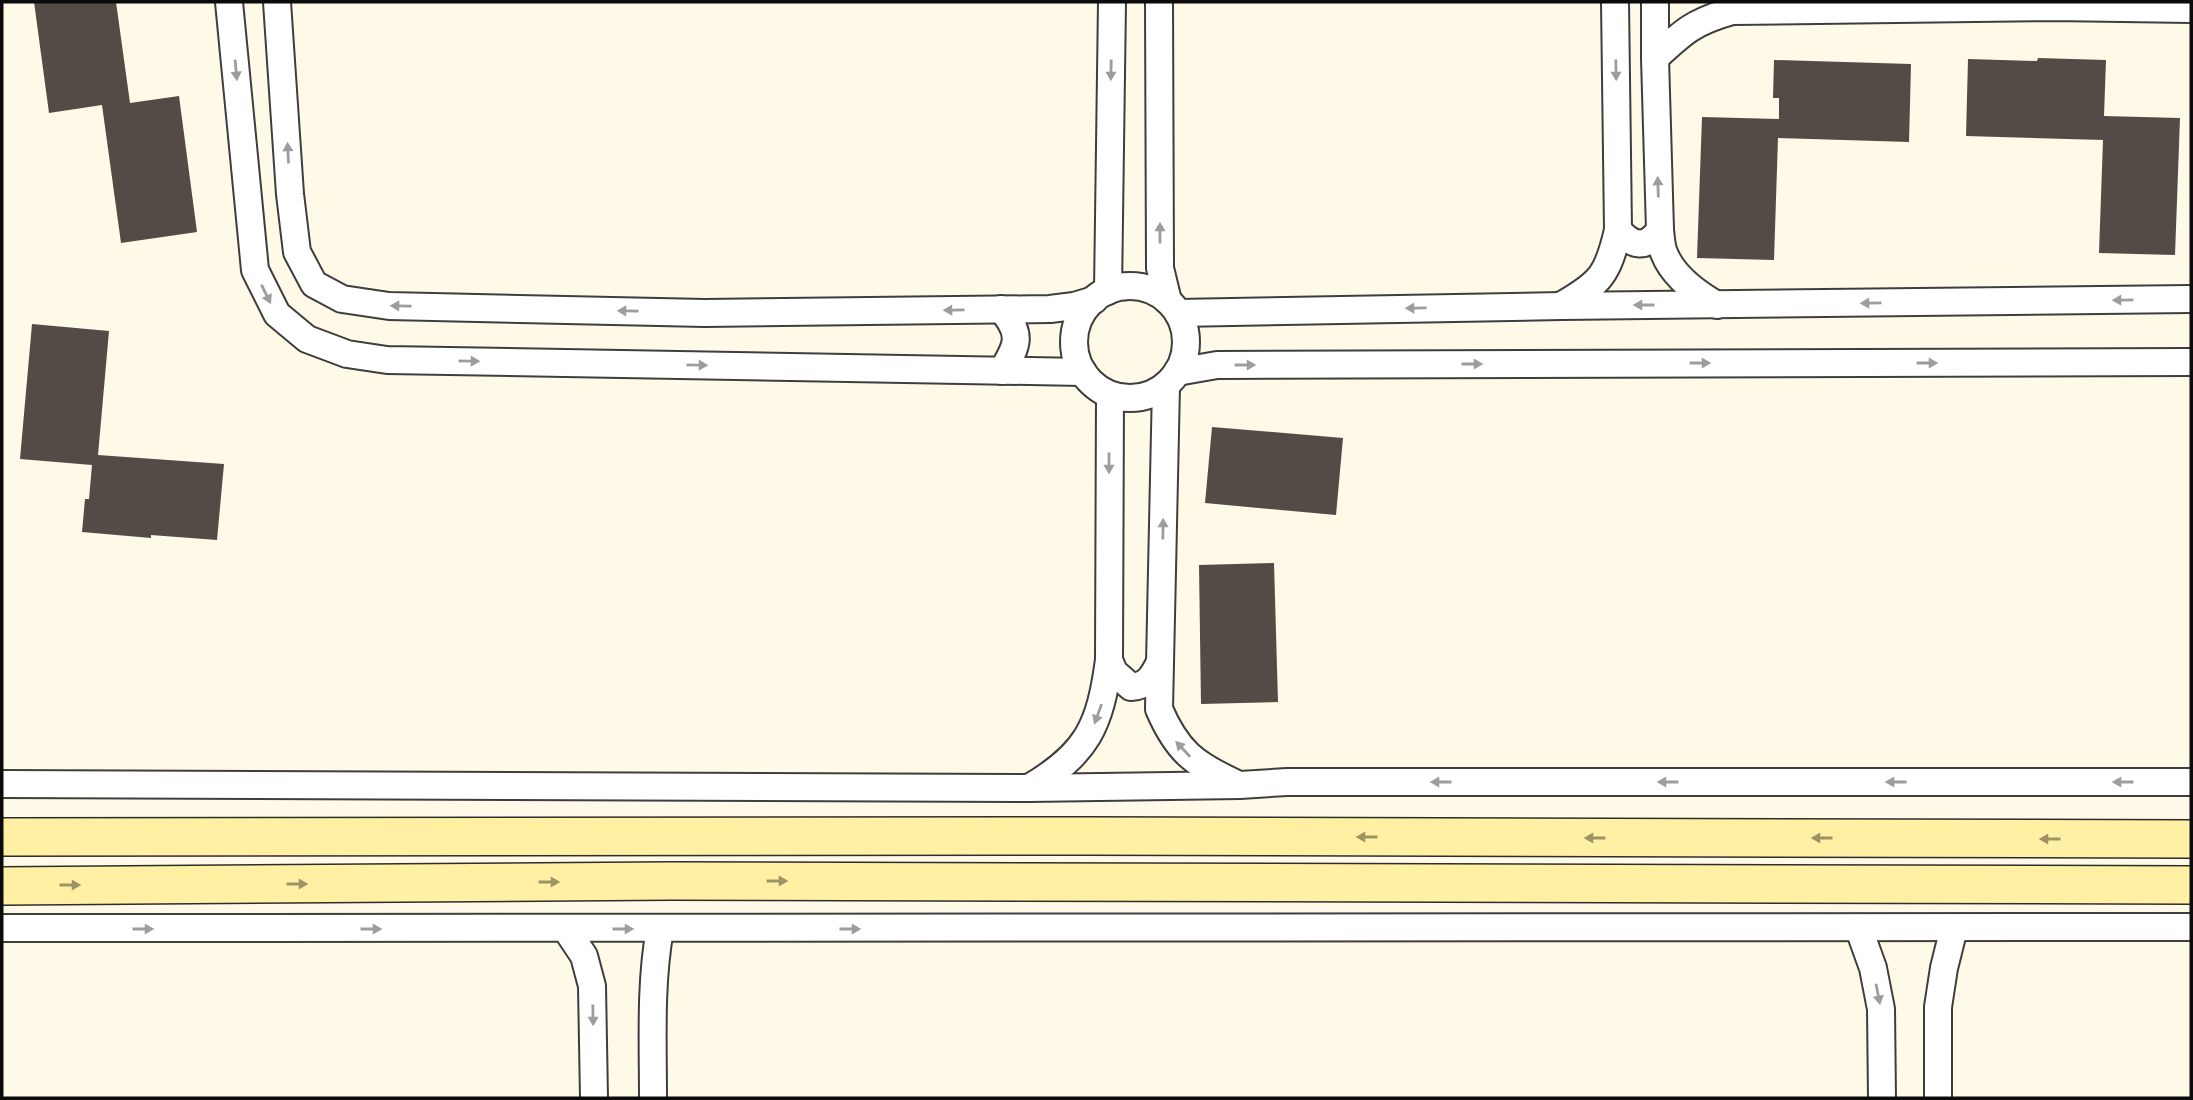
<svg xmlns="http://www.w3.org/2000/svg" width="2193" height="1100" font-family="'Noto Serif',serif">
<rect width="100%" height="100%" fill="#fff9e8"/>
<!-- building -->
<g fill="#544b46">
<path d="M34 2H116L130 103 179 96 197 232 121 243 102 105 49 113Z"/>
<path d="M2038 58 2106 60 2104 116 2180 118 2175 255 2099 253 2103 140 1966 136 1968 59 2037 61Z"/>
<path d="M1774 60 1911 64 1909 142 1778 138 1774 260 1697 258 1702 117 1779 119V98H1773Z"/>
<path d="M32 324 109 331 98 455 224 464 217 540 151 535V538L82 532 85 499H89L92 465 20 459Z"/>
<path d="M1212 427 1343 438 1336 515 1205 503Z"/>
<path d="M1274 563 1278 702 1201 704 1199 565Z"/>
</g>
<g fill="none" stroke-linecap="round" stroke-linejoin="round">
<defs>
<g id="street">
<path d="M229 2 255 270 277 314 307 339 347 354 387 360 1083 372"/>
<path d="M277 2 290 194 297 252 314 284 342 299 389 306 705 313 1050 309 1074 306 1094 300"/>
<path d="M1159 2 1160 268 1168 301"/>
<path d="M1655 2V58L1660 230C1661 237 1661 246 1664 253 1673 276 1696 293 1717 305"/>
<path d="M1655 58C1683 32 1693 22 1732 11L2053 7 2191 9"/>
<path d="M1618 230C1633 247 1646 249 1660 230"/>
<circle cx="1130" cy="342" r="56"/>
<path d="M1108 291 1112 2"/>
<path d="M1562 305C1601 283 1608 274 1618 230L1615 2"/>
<path d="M1001 309C1023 334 1018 345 1002 371"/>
<path d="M1178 313 1561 306 2191 299"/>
<path d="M1177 372 1217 365 2191 362"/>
<path d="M1166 386 1159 709C1177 751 1194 764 1235 783"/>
<path d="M1109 660 1114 672 1131 687C1148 686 1153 676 1160 662"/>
<path d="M2 784 1029 788 1240 785 1287 782H2191"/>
<path d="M1029 788C1088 753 1100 726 1109 660L1110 395"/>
<path d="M2 928 2191 927"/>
<path d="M566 929 584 956 592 986 594 1098"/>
<path d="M1859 929 1873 968 1881 1009 1882 1098"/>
<path d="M653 1098C653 1042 650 984 660 929"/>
<path d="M1938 1098V1007L1944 968 1954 928"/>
</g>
<g id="secondary">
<path d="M2 837 1085 836 2191 839"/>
<path d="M2 886 671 881 2191 885"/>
</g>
</defs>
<!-- street casing -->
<use href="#street" stroke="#3e3e3e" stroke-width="30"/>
<!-- secondary casing -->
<use href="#secondary" stroke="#2d2d2d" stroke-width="40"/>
<!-- street -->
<use href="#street" stroke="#fff" stroke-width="26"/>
<!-- secondary -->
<use href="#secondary" stroke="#fff0a3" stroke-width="37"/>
</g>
<!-- one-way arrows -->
<defs><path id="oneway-solid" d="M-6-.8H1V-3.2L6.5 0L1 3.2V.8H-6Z" transform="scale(1.75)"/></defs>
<g fill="#9d9d9d">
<use href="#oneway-solid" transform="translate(236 70) rotate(85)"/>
<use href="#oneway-solid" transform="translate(1111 70) rotate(91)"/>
<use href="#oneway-solid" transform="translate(1616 70) rotate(89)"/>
<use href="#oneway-solid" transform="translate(288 153) rotate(-93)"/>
<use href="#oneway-solid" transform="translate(1658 187) rotate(-92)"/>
<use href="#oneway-solid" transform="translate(1160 233) rotate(-90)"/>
<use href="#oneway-solid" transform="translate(266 294) rotate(64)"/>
<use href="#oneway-solid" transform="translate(2123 300) rotate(179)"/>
<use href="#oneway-solid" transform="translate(1871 303) rotate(179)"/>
<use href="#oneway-solid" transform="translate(1644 305) rotate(180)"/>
<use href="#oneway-solid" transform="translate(401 306) rotate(-179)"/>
<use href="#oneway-solid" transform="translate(1416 308) rotate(179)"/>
<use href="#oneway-solid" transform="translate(954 310) rotate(179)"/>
<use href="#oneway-solid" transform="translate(628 311) rotate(-179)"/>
<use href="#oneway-solid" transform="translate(469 361) rotate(1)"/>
<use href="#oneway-solid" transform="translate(1700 363)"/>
<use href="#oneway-solid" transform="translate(1927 363)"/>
<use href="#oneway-solid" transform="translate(1472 364)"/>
<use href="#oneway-solid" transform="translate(697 365) rotate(1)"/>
<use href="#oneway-solid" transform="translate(1245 365)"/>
<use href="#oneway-solid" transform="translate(1109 463) rotate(90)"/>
<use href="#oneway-solid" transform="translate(1163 529) rotate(-89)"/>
<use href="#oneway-solid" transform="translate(1098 714) rotate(110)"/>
<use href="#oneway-solid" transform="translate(1183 749) rotate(-133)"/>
<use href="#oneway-solid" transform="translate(1441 782) rotate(180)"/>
<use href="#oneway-solid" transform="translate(1668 782) rotate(180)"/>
<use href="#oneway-solid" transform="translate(1896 782) rotate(180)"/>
<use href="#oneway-solid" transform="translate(2123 782) rotate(180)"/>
<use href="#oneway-solid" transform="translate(143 929)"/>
<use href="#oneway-solid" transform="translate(371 929)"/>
<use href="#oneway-solid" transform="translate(623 929)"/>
<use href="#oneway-solid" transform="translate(850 929)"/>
<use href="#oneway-solid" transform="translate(1878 994) rotate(79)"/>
<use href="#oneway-solid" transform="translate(593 1015) rotate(89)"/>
</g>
<g fill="#9d9466">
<use href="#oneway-solid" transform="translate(1367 837) rotate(-180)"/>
<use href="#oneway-solid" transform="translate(1595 838) rotate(-180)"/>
<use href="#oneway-solid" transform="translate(1822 838) rotate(-180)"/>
<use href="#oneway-solid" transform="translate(2050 839) rotate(-180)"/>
<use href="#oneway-solid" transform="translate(777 881)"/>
<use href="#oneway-solid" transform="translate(549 882)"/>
<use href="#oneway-solid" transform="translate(297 884)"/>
<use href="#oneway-solid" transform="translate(70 885)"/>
</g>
<!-- border -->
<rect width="2193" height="1100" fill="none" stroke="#0b0b0b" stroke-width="7"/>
</svg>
